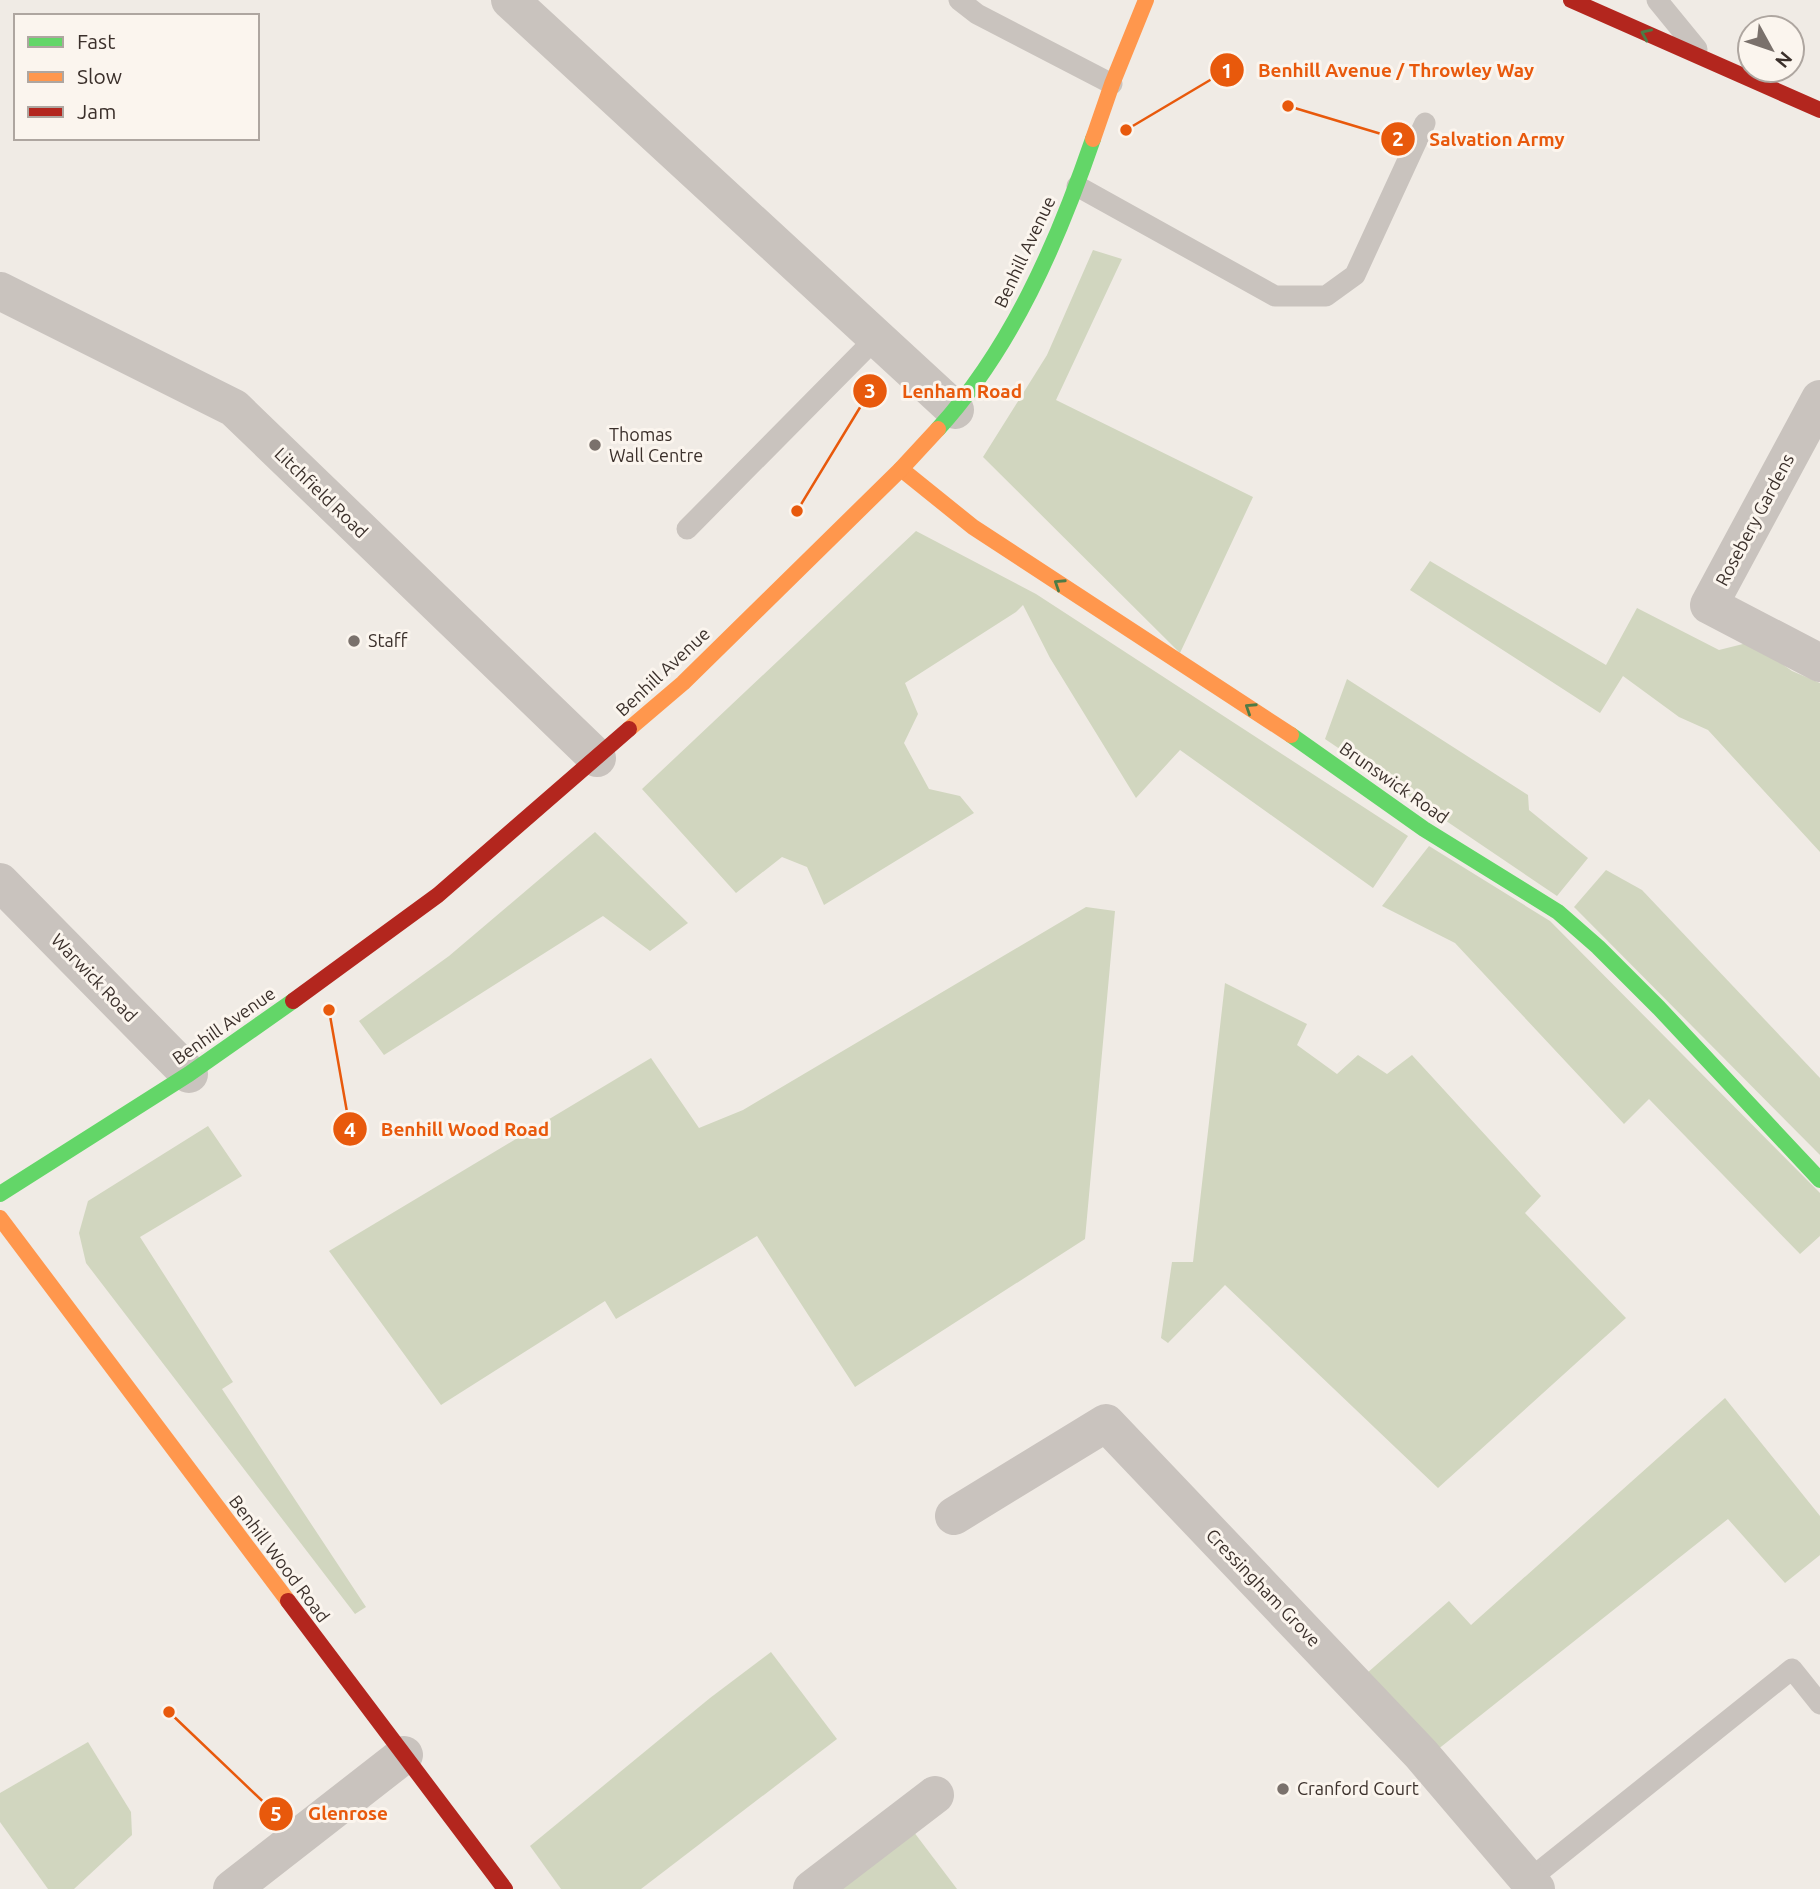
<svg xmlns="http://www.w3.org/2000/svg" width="1820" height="1889" font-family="Ubuntu,sans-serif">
<rect width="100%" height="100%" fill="#f0ebe5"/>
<!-- green -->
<g fill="#d1d6bf">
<path d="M1093 250 1122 259 1056 400 1253 497 1180 653 983 457 1047 355Z"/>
<path d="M916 531 1036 594 1408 836 1373 888 1180 750 1136 798 1050 658 1023 605 1016 612 905 683 918 714 904 743 929 789 960 796 974 813 824 905 807 867 782 857 736 893 642 789Z"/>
<path d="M1430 561 1606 665 1637 608 1719 650 1751 642 1792 671 1820 683V852L1708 730 1679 717 1623 676 1600 713 1410 590Z"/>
<path d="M1347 679 1528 795 1529 810 1588 858 1557 896 1325 739Z"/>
<path d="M595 832 688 923 650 951 603 916 384 1055 359 1021 449 956Z"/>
<path d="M1429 846 1550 921 1820 1193V1236L1800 1254 1649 1099 1624 1124 1455 943 1382 906Z"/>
<path d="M1606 870 1642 890 1820 1078V1155L1574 907Z"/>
<path d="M1086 907 1115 911 1085 1239 855 1387 757 1236 616 1319 605 1301 441 1405 329 1251 651 1058 699 1128 743 1110Z"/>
<path d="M1225 983 1307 1024 1297 1045 1337 1074 1358 1055 1387 1074 1412 1055 1541 1196 1525 1213 1626 1318 1438 1488 1225 1285 1168 1343 1161 1338 1172 1262H1193Z"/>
<path d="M208 1126 242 1176 140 1237 233 1382 222 1389 366 1607 355 1614 86 1263 79 1233 88 1201Z"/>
<path d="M1725 1398 1820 1516V1555L1785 1583 1728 1519 1432 1754 1358 1681 1449 1601 1471 1625Z"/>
<path d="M771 1652 837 1739 641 1889H561L530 1846 710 1698Z"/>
<path d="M88 1742 131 1812 132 1835 74 1889H48L0 1822V1793Z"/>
<path d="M904 1819 957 1889H812Z"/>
</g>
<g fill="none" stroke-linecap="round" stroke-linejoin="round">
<!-- lane -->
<g stroke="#c9c3be" stroke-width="21">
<path d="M959 0 977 14 1112 84"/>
<path d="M1657 0 1697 49"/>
<path d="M1077 186 1275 296H1326L1355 275 1425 123"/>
<path d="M687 529 875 339"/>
<path d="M1530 1879 1792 1669 1820 1704"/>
</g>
<!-- street -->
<g stroke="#c9c3be" stroke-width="38">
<path d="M510 0 955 410"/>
<path d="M0 291 234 408 597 758"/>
<path d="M1820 399 1709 605 1820 663"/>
<path d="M0 882 189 1074"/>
<path d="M954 1516 1106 1423 1421 1754 1536 1889"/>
<path d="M232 1889 404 1755"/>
<path d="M812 1889 935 1795"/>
</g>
<!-- fast -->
<g stroke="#63d668" stroke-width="16">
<path d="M938 429C1012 348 1058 241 1093 139"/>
<path d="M1291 735 1424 829 1558 912 1598 947 1659 1008 1820 1180"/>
<path d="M0 1194 189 1074 293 1001"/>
</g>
<!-- slow -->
<g stroke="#ff974d" stroke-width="16">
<path d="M1093 139 1112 84 1146 0"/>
<path d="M901 469 973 527 1291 735"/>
<path d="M629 729 683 683 901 469 938 429"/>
<path d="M0 1218 288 1601"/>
</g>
<!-- jam -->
<g stroke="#b3261e" stroke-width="16">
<path d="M1571 0 1820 110"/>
<path d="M293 1001 438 895 629 729"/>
<path d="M288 1601 505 1889"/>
</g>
</g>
<!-- one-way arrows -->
<defs><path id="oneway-chevron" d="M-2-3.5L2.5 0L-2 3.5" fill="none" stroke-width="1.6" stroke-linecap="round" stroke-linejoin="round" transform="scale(1.75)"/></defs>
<g stroke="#4d7b46">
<use href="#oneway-chevron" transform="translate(1646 34) rotate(-156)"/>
<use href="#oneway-chevron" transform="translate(1059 584) rotate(-147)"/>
<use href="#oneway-chevron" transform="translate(1250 708) rotate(-147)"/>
</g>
<!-- markers -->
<g fill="#7a716c" stroke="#fbf5ee" stroke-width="2.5">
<circle cx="595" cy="445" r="7"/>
<circle cx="354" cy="641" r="7"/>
<circle cx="1283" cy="1789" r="7"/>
</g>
<g text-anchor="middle" stroke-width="6" stroke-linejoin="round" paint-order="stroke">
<!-- street labels -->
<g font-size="18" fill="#3b302b" stroke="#fbf5ee">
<text transform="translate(1025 252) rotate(-65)" y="6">Benhill Avenue</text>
<text transform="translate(321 493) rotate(44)" y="6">Litchfield Road</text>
<text transform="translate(1755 520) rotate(-62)" y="6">Rosebery Gardens</text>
<text transform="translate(663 672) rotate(-43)" y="6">Benhill Avenue</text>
<text transform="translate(1394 783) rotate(35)" y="6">Brunswick Road</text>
<text transform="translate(94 978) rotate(46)" y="6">Warwick Road</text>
<text transform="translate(224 1026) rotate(-35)" y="6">Benhill Avenue</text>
<text transform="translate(279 1559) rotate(53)" y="6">Benhill Wood Road</text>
<text transform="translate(1263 1588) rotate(46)" y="6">Cressingham Grove</text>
</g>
<!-- poi labels -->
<g font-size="18" fill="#3b302b" stroke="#fbf5ee" text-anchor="start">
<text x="609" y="441">Thomas<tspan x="609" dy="21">Wall Centre</tspan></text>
<text x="368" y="647">Staff</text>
<text x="1297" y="1795">Cranford Court</text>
</g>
</g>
<!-- callouts -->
<path fill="none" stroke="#e8590c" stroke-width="2.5" d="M1126 130L1227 70M1288 106L1398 139M797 511L870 391M329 1010L350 1129M169 1712L276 1814"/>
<g fill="#e8590c" stroke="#fbf5ee" stroke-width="2.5">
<circle cx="1126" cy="130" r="7"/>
<circle cx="1288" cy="106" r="7"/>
<circle cx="797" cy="511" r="7"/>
<circle cx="329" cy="1010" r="7"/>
<circle cx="169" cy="1712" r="7"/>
<circle cx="1227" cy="70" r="18"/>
<circle cx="1398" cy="139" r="18"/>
<circle cx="870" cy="391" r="18"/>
<circle cx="350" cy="1129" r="18"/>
<circle cx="276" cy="1814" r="18"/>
</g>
<g font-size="21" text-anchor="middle" font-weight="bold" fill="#fff">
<text x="1227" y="78">1</text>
<text x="1398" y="146">2</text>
<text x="870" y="398">3</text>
<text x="350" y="1137">4</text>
<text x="276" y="1821">5</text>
</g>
<g font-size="19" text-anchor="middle" font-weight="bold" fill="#e8590c" stroke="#fbf5ee" stroke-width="6" stroke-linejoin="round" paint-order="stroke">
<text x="1396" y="77">Benhill Avenue / Throwley Way</text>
<text x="1497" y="146">Salvation Army</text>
<text x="962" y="398">Lenham Road</text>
<text x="465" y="1136">Benhill Wood Road</text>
<text x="348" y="1820">Glenrose</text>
</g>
<!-- legend -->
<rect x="14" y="14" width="245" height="126" fill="#fbf5ee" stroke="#aea6a0" stroke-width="2"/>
<rect x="28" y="37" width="35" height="10" fill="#63d668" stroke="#aea6a0" stroke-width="2"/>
<text x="77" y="49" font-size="21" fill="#3b302b">Fast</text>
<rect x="28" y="72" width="35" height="10" fill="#ff974d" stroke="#aea6a0" stroke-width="2"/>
<text x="77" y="84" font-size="21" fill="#3b302b">Slow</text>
<rect x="28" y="107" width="35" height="10" fill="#b3261e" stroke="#aea6a0" stroke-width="2"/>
<text x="77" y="119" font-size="21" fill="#3b302b">Jam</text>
<!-- north arrow -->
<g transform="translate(1771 49) rotate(130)"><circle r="33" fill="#fbf5ee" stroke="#aea6a0" stroke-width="2"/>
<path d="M0-5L12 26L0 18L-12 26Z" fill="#7a716c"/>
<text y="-10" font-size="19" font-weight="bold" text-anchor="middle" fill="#3b302b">N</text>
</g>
</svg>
